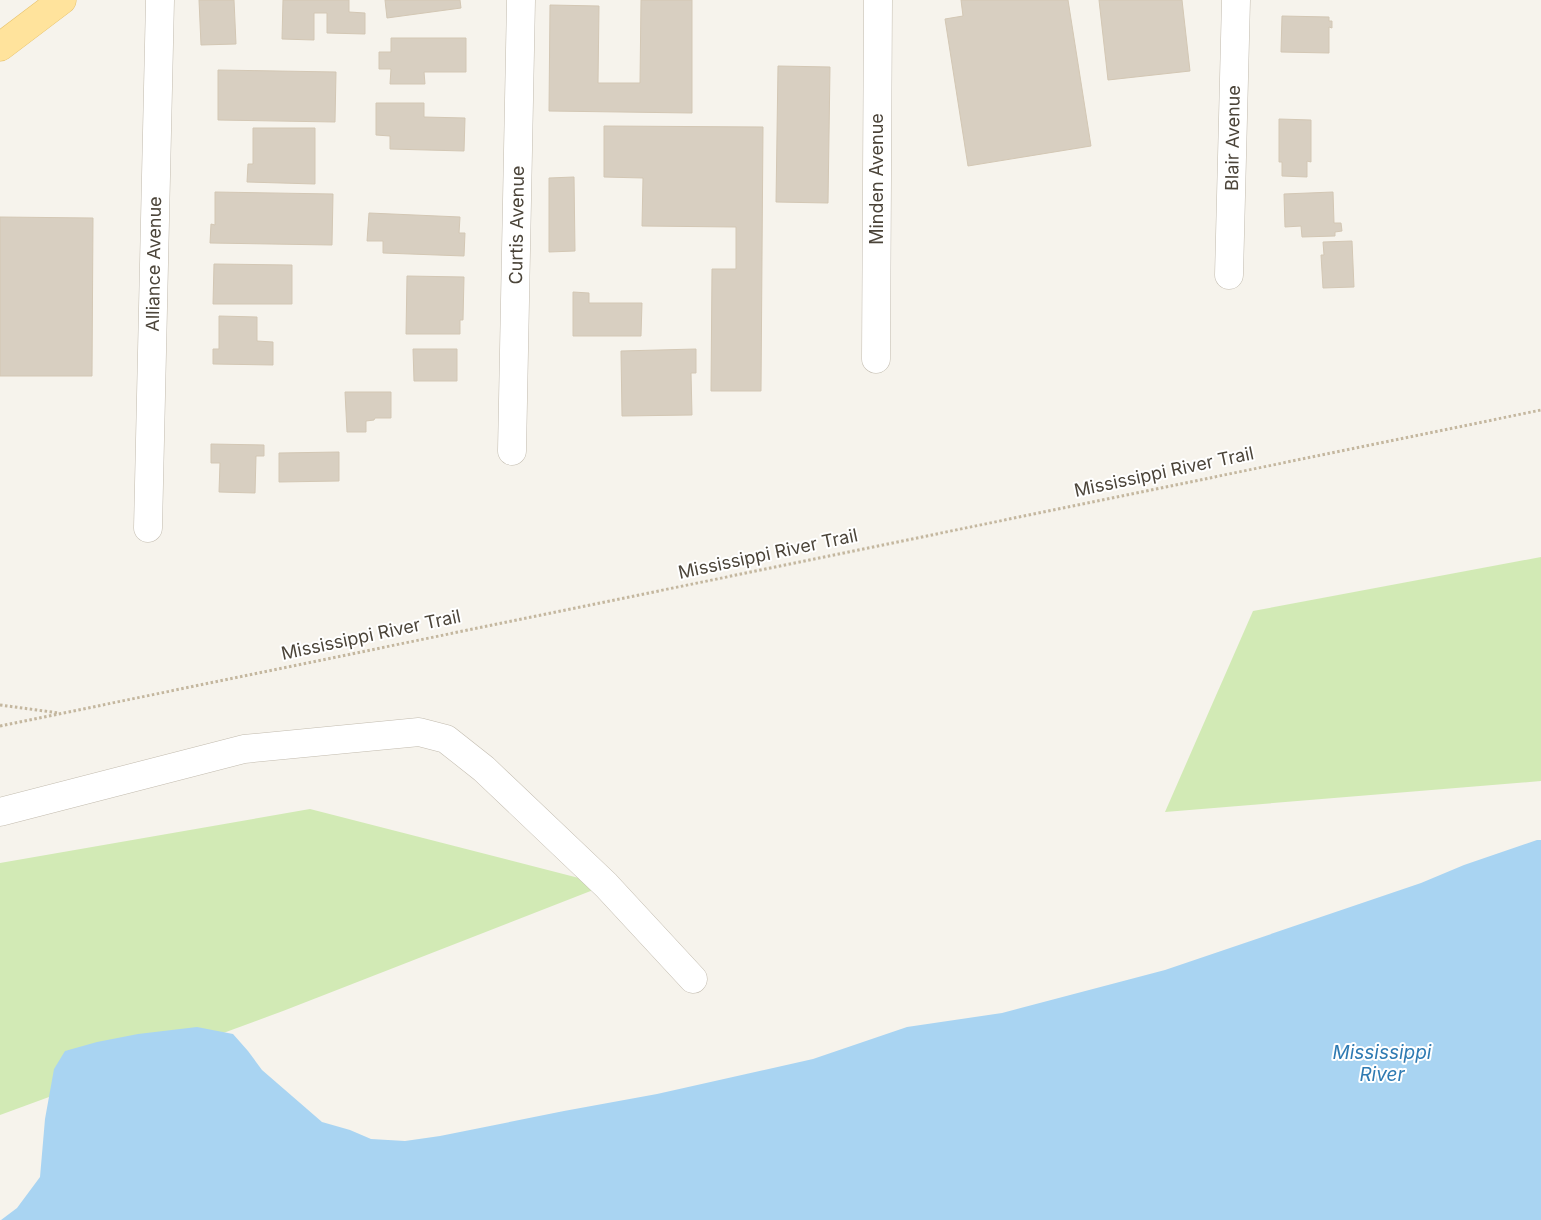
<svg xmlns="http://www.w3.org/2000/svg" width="1541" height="1220" font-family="Inter,sans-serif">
<rect width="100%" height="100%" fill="#f6f3ec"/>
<!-- green -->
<g fill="#d2eab5">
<path d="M1541 557V781L1165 812 1253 611Z"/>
<path d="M310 809 606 885 283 1011 0 1115V863Z"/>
</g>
<!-- water -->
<path fill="#a9d4f2" d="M1537 840H1541V1220H1L17 1208 40 1177 45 1119 54 1069 65 1051 97 1042 138 1034 197 1027 233 1034 248 1051 262 1070 322 1122 350 1130 371 1139 405 1141 440 1136 564 1111 657 1094 813 1059 907 1027 1002 1013 1165 970 1421 883 1464 865Z"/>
<!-- building -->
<g fill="#d8cfc1" stroke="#d3c7b4">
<path d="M199 0H234L236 44 201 45Z"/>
<path d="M283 0H349V12L365 13V34L327 33V13H314V40L282 39Z"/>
<path d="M385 0H460L461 8 387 18Z"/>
<path d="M641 0H692V113L549 111 550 5 599 6 598 83H640Z"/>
<path d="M961 0H1068L1091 146 968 166 945 19 963 16Z"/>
<path d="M1099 0H1182L1190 71 1108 80Z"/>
<path d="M1282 16 1329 17V21H1332V28L1329 27V53L1281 52Z"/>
<path d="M391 38H466V72H424L425 84H390L391 69H379V52H391Z"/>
<path d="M778 66 830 67 828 203 776 202Z"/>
<path d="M218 70 336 72 335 122 218 120Z"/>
<path d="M376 103H424V117L465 118 464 151 390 149V136L376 135Z"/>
<path d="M1279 119 1311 120V162L1307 161V177L1282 176V162H1279Z"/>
<path d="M604 126 763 127 761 391H711L712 269H736V227L642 226 643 178 604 177Z"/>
<path d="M253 128H315V184L247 182 248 164H253Z"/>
<path d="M574 177 575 251 549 252V178Z"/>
<path d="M215 192 333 194 332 245 210 243 211 224 215 225Z"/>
<path d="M1333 192 1334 223H1341L1342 231 1335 232V236L1302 237 1301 226 1285 227 1284 194Z"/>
<path d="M369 213 460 217 459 233H465L464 256 383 253V241H367Z"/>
<path d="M0 217 93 218 92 376H0Z"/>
<path d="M1352 241 1354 287 1323 288 1321 255H1324L1323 242Z"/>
<path d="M214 264 292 265V304H213Z"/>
<path d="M407 276 464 277 463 320H460V334H406Z"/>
<path d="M573 292 589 293V303H642L641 336H573Z"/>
<path d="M219 316 257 317V341L273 342V365L213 364V349H219Z"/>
<path d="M413 349H457V381H414Z"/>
<path d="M696 349V373H691L692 415 622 416 621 351Z"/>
<path d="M345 392H391V418H375L374 420 366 421V432H347Z"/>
<path d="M211 444 264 445V456H256L255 493 219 492 220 463H211Z"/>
<path d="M339 452V481L279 482V453Z"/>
</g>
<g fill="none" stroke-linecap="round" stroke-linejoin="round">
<defs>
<g id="minor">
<path d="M1229 275 1236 0"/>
<path d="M876 359 878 0"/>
<path d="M512 451 521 0"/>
<path d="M148 528 160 0"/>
<path d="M0 812 244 749 419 732 446 739 484 769 606 885 693 979"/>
</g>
<path id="major" d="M0 47 62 0"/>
</defs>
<!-- minor casing -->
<use href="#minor" stroke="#c2bbae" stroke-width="29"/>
<!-- major casing -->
<use href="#major" stroke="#e6c16a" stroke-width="29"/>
<!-- path -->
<g stroke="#c4b79f" stroke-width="3" stroke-dasharray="2.5 2.5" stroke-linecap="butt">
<path d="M0 705 59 713"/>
<path d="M0 726 1541 410"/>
</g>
<!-- minor -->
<use href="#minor" stroke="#fff" stroke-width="28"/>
<!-- major -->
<use href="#major" stroke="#ffe39c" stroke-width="28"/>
</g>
<g text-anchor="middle" stroke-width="4" stroke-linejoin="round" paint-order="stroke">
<!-- street labels -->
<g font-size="18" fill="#4b4439" stroke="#fff">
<text transform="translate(1233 138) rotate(-89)" y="6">Blair Avenue</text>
<text transform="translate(877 179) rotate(-90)" y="6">Minden Avenue</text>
<text transform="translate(517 225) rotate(-89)" y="6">Curtis Avenue</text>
<text transform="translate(154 264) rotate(-89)" y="6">Alliance Avenue</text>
<text transform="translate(1164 472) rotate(-12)" y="6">Mississippi River Trail</text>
<text transform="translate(768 554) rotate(-12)" y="6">Mississippi River Trail</text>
<text transform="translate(371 635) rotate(-12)" y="6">Mississippi River Trail</text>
</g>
<!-- water labels -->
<g font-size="19" font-style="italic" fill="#2e7ab2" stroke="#fff">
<text x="1382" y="1059">Mississippi<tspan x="1382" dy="22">River</tspan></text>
</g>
</g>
</svg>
